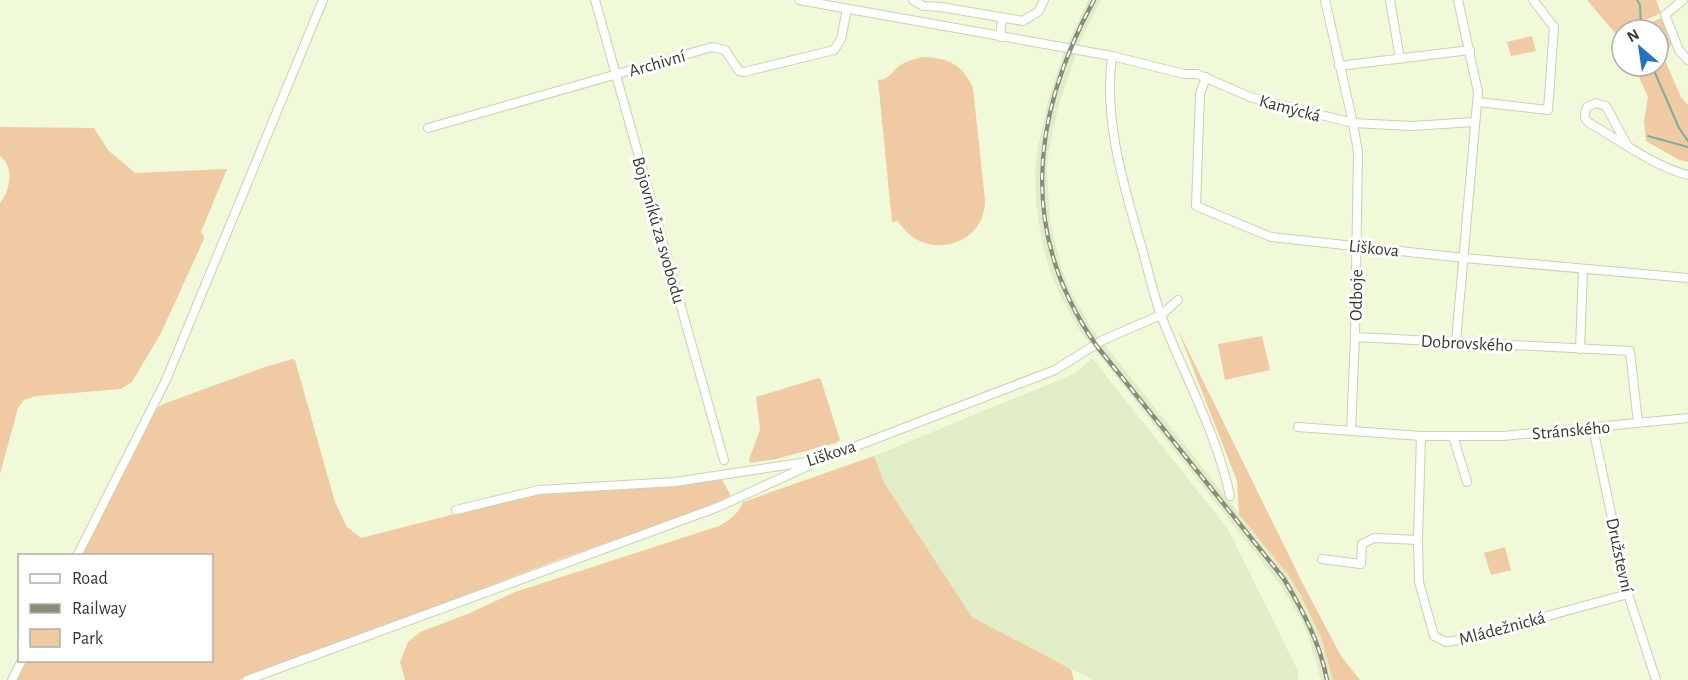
<svg xmlns="http://www.w3.org/2000/svg" width="1688" height="680" font-family="'Alegreya Sans',sans-serif">
<rect width="100%" height="100%" fill="#f0fad9"/>
<!-- built -->
<g fill="#e1edc6">
<path d="M1088 0H1101L1081 40 1059 104 1049 149 1047 171 1050 221 1061 267 1069 288 1089 325 1289 576 1312 616 1321 637 1333 680H1321L1310 641 1302 621 1279 583 1080 331 1059 293 1050 271 1042 242 1036 204 1035 170 1038 147 1048 101 1063 54Z"/>
<path d="M1092 358 1228 529 1298 671V680H1093L972 617 885 484 874 456 1076 373Z"/>
</g>
<!-- green -->
<g fill="#f0caa2">
<path d="M1587 0H1656L1661 13 1616 34Z"/>
<path d="M1661 18 1673 42 1664 58 1681 97 1688 105V162L1679 160 1646 141 1644 121 1648 97 1639 77 1628 66H1658V30H1634Z"/>
<path d="M1532 36 1536 51 1511 56 1507 42Z"/>
<path d="M923 57C949 58 962 64 973 88L985 200C986 247 923 263 898 221L892 222 878 80C889 79 891 73 899 66 906 61 915 59 923 57Z"/>
<path d="M0 127 94 128 108 150 135 173 227 169 201 232 204 236V239L161 333 132 382 121 389 36 396 24 400 18 408 0 474V203C10 191 15 167 0 156Z"/>
<path d="M1178 330 1304 586 1341 656 1360 680H1333L1321 637 1301 596 1289 576 1239 514 1237 481Z"/>
<path d="M1262 336 1270 370 1225 380 1218 344Z"/>
<path d="M293 359 295 360 335 502 347 527 361 538 537 493 721 478 731 496 716 505 560 559 239 680H16L27 661 212 660V556L81 555 153 411 163 404 265 367Z"/>
<path d="M819 378 821 380 840 440 836 443 776 459 750 463 749 459 760 430 756 397Z"/>
<path d="M874 456 885 484 972 617 1071 669 1074 680H405L400 662 408 642 420 632 470 613 515 592 719 526C730 520 738 514 743 502Z"/>
<path d="M1505 547 1511 570 1491 575 1484 553Z"/>
</g>
<g fill="none" stroke-linecap="round" stroke-linejoin="round">
<!-- stream -->
<g stroke="#79b09d" stroke-width="2">
<path d="M1637 0 1640 5 1641 30"/>
<path d="M1652 66 1679 128 1688 141"/>
<path d="M1648 136 1688 147"/>
</g>
<defs>
<g id="minor">
<path d="M595 0 724 460"/>
<path d="M799 0 1112 56 1184 74H1197L1250 97 1353 123 1411 126 1474 122"/>
<path d="M913 0 923 6 941 7 1023 21 1039 11 1044 0"/>
<path d="M1325 0 1353 123 1358 152 1355 337 1351 431"/>
<path d="M1390 0 1400 59"/>
<path d="M1683 0 1665 15 1679 50 1688 60"/>
<path d="M1000 37 1002 17"/>
<path d="M1112 56C1103 122 1125 190 1143 252 1149 274 1154 297 1162 318 1185 377 1217 434 1230 496"/>
<path d="M1339 66 1470 50"/>
<path d="M1206 77 1200 94 1196 206 1271 237 1464 258 1688 278"/>
<path d="M1478 102 1548 110 1554 27 1533 0"/>
<path d="M428 128 712 47 725 50 739 71 744 72 834 50 841 39 847 9"/>
<path d="M1627 145 1606 106 1596 103 1587 107C1584 115 1583 119 1591 124 1621 141 1655 167 1688 175"/>
<path d="M1355 337 1630 351 1638 423"/>
<path d="M1456 342 1478 92 1458 0"/>
<path d="M1580 349 1583 269"/>
<path d="M1298 427 1421 436H1503L1688 418"/>
<path d="M1593 428 1628 594 1656 680"/>
<path d="M1421 436 1418 540 1419 582 1434 636 1446 642 1460 640 1628 594"/>
<path d="M1453 436 1467 482"/>
<path d="M456 510 539 490 675 482 820 460 1055 370 1103 340 1161 315 1178 300"/>
<path d="M77 556 166 380 323 0"/>
<path d="M1322 559 1361 564 1362 544 1374 538 1418 540"/>
<path d="M12 680 22 660"/>
<path d="M247 680 718 507 810 465"/>
</g>
</defs>
<!-- minor casing -->
<use href="#minor" stroke="#c8d1b1" stroke-width="10"/>
<!-- minor -->
<use href="#minor" stroke="#fff" stroke-width="8"/>
<defs>
<path id="rail" d="M1094 0C1031 116 1018 233 1096 345L1284 579C1303 611 1320 643 1327 680"/>
</defs>
<!-- rail casing -->
<use href="#rail" stroke="#878e78" stroke-width="4.5"/>
<!-- rail -->
<use href="#rail" stroke="#fff" stroke-width="2" stroke-dasharray="7" stroke-linecap="butt"/>
</g>
<g text-anchor="middle" stroke-width="6" stroke-linejoin="round" paint-order="stroke">
<!-- street labels -->
<g font-size="18" fill="#363a2e" stroke="#fff">
<text transform="translate(657 63) rotate(-16)" y="6">Archivní</text>
<text transform="translate(1290 108) rotate(15)" y="6">Kamýcká</text>
<text transform="translate(659 230) rotate(74)" y="6">Bojovníků za svobodu</text>
<text transform="translate(1374 248) rotate(6)" y="6">Liškova</text>
<text transform="translate(1356 295) rotate(-89)" y="6">Odboje</text>
<text transform="translate(1467 343) rotate(3)" y="6">Dobrovského</text>
<text transform="translate(1571 430) rotate(-5)" y="6">Stránského</text>
<text transform="translate(831 453) rotate(-18)" y="6">Liškova</text>
<text transform="translate(1620 555) rotate(78)" y="6">Družstevní</text>
<text transform="translate(1502 628) rotate(-15)" y="6">Mládežnická</text>
</g>
</g>
<!-- legend -->
<rect x="18" y="554" width="195" height="108" fill="#ffffff" stroke="#afb0ab" stroke-width="1.5"/>
<rect x="30" y="574" width="30" height="9" fill="#ffffff" stroke="#afb0ab" stroke-width="1.5"/>
<text x="72" y="584" font-size="18" fill="#363a2e">Road</text>
<rect x="30" y="604" width="30" height="9" fill="#878e78" stroke="#afb0ab" stroke-width="1.5"/>
<text x="72" y="614" font-size="18" fill="#363a2e">Railway</text>
<rect x="30" y="629" width="30" height="18" fill="#f0caa2" stroke="#afb0ab" stroke-width="1.5"/>
<text x="72" y="644" font-size="18" fill="#363a2e">Park</text>
<!-- north arrow -->
<g transform="translate(1640 48) rotate(331)"><circle r="28" fill="#ffffff" stroke="#afb0ab" stroke-width="1.5"/>
<path d="M0-4.5L10 22L0 15L-10 22Z" fill="#2572c1"/>
<text y="-9" font-size="16" font-weight="bold" text-anchor="middle" fill="#363a2e">N</text>
</g>
</svg>
